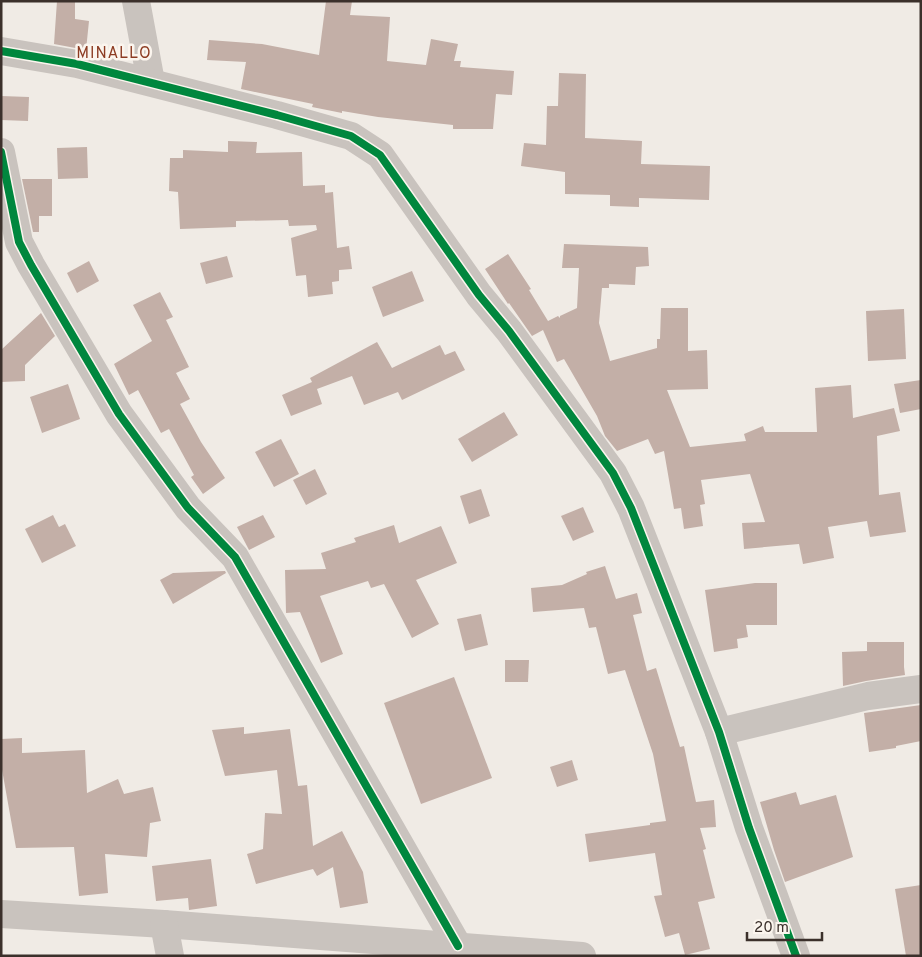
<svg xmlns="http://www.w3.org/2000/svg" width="922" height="957" font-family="Overpass,sans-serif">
<rect width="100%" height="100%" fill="#f0ebe5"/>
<!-- building -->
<g fill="#c3afa7">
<path d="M57 1H75V19L89 21 86 50 54 44Z"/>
<path d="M326 1H352L350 15 390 17 387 61 426 65 431 39 458 44 454 61H461L460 67 514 71 512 95 496 94 493 129H453V125L378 117 342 111V113L312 107 313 104 241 89 246 62 207 60 209 40 262 44 319 55Z"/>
<path d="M559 73 586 74 585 138 642 141 641 164 710 166 709 200 639 198V207L610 206V195L565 194V172L521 166 524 143 546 145 547 106H558Z"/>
<path d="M1 96 29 97 28 121 1 120Z"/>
<path d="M228 141 257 142 256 153 302 152 303 186 325 185V193L333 192 337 248 349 246 352 269 339 270V281L332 282 333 294 308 297 306 275 296 276 291 238 317 230 316 225 289 226 288 220 236 221V227L180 229 178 192 169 191 170 158H183V150L228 152Z"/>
<path d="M87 147 88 178 58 179 57 148Z"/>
<path d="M22 179H52V216H39V232H33Z"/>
<path d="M564 244 648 247 649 266 636 267 635 285 609 284V288H602L599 323 610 361 657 348V339H660L661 308H688V351L707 350 708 389 667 390 690 447 746 441 744 434 763 426 765 432H817L815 388 851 385 853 418 894 408 900 431 877 436 879 495 900 492 906 532 870 537 867 521 828 527 834 558 803 564 799 544 744 549 742 523 765 522 750 474 701 480 705 504 700 505 703 526 684 529 681 508 674 509 664 451 655 454 648 439 617 451 605 436 597 416 564 359 557 362 543 330 532 336 509 303 508 304 485 269 508 254 531 289 529 290 548 321 558 316 560 318V316L577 308 579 268H562Z"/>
<path d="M227 256 233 277 206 284 200 263Z"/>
<path d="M89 261 99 281 77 293 67 273Z"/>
<path d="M412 271 424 301 383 317 372 287Z"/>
<path d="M160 292 173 317 166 320 189 367 176 373 190 399 180 404 201 442 225 478 203 494 191 477 194 475 169 429 161 433 138 390 129 395 114 364 152 341 133 305Z"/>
<path d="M904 309 906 359 868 361 866 311Z"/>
<path d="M41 313 55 336 25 365V381L1 382V350Z"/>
<path d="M377 342 392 368 440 345 445 355 455 351 465 370 402 400 398 392 364 405 352 376 317 389 322 404 291 416 282 395 312 382 310 378Z"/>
<path d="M921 380V409L900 413 894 384Z"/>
<path d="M68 384 80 419 42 433 30 397Z"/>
<path d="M504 412 518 435 472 462 458 439Z"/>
<path d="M281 439 299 474 274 487 255 452Z"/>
<path d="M315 469 327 494 306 505 293 480Z"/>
<path d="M481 489 490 516 469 524 460 496Z"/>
<path d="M583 507 594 532 573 541 561 516Z"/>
<path d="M53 515 59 527 65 524 76 546 42 563 25 529Z"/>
<path d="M263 515 275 537 249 550 237 527Z"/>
<path d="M394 525 399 543 441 526 457 563 416 580 439 624 412 638 384 584 371 588 368 581 320 596 343 654 321 663 300 612 286 613 285 570 326 569 321 553 356 542 354 538Z"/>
<path d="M605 566 616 599 637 593 642 613 633 615 647 671 656 668 680 747 684 746 696 802 714 800 716 827 700 828 706 849 703 850 715 898 698 902 710 949 685 955 679 933 665 937 654 896 662 895 655 853 589 862 585 834 650 825V823L666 821 653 754 625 670 608 674 596 627 589 628 584 608 533 612 531 588 562 585 587 574 586 572Z"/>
<path d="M225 571 226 573 173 604 160 580 173 573Z"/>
<path d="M755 583H777V625H746L748 637 737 639 738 648 714 652 705 590Z"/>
<path d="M481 614 488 645 465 651 457 619Z"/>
<path d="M867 642H904V667L905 675 866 681 843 686 842 652 867 651Z"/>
<path d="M505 660H529L528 682H505Z"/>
<path d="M454 677 492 778 421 804 384 703Z"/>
<path d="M921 705V741L896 746V748L869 752 864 713Z"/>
<path d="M244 727V734L290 729 298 786 307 785 313 846 342 831 363 872 368 903 340 908 333 867 317 876 313 869 256 884 247 854 263 849 265 813 282 814 277 770 225 776 212 730Z"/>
<path d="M22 738V753L85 750 87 793 118 779 124 794 153 787 161 821 150 823 147 857 105 854 108 893 79 896 74 847 16 848 1 764V739Z"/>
<path d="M572 760 578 780 557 787 550 767Z"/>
<path d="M796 792 800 805 836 795 853 857 785 882 774 850 760 802Z"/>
<path d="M211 859 217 906 189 910 188 898 156 901 152 866Z"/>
<path d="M921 885V956H906L895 889Z"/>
</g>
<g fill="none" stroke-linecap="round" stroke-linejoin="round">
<!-- minor -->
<g stroke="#c9c3be" stroke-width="28">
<path d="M136 1 151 82"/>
<path d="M1 51 77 64 277 115 351 136 380 155 479 295 509 331 613 473 631 508 719 732 749 828 796 956"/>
<path d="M1 152 19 242 31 265 119 414 188 508 235 557 458 946"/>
<path d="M719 732 868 696 921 689"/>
<path d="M1 914 164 924 582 956"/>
<path d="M164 924 170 956"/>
</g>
<defs>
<g id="cycleway">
<path d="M1 51 77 64 277 115 351 136 380 155 479 295 509 331 613 473 631 508 719 732 749 828 796 956"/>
<path d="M1 152 19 242 31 265 119 414 188 508 235 557 458 946"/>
</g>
</defs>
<!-- cycleway casing -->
<use href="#cycleway" stroke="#fbf5ee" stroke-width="11"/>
<!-- cycleway -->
<use href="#cycleway" stroke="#00873e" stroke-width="8"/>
</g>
<g text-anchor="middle" stroke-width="5" stroke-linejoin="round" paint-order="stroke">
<!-- quarter labels -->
<g font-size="16" letter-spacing="1" fill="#8c3b22" stroke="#fbf5ee">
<text x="114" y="58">MINALLO</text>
</g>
</g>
<!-- border -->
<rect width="922" height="957" fill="none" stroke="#3b302b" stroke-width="5"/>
<!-- scale -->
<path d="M747 932v8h75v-8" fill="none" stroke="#3b302b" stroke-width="2.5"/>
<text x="754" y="932" font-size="15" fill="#3b302b" stroke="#fbf5ee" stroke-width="4" paint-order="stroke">20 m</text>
</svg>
